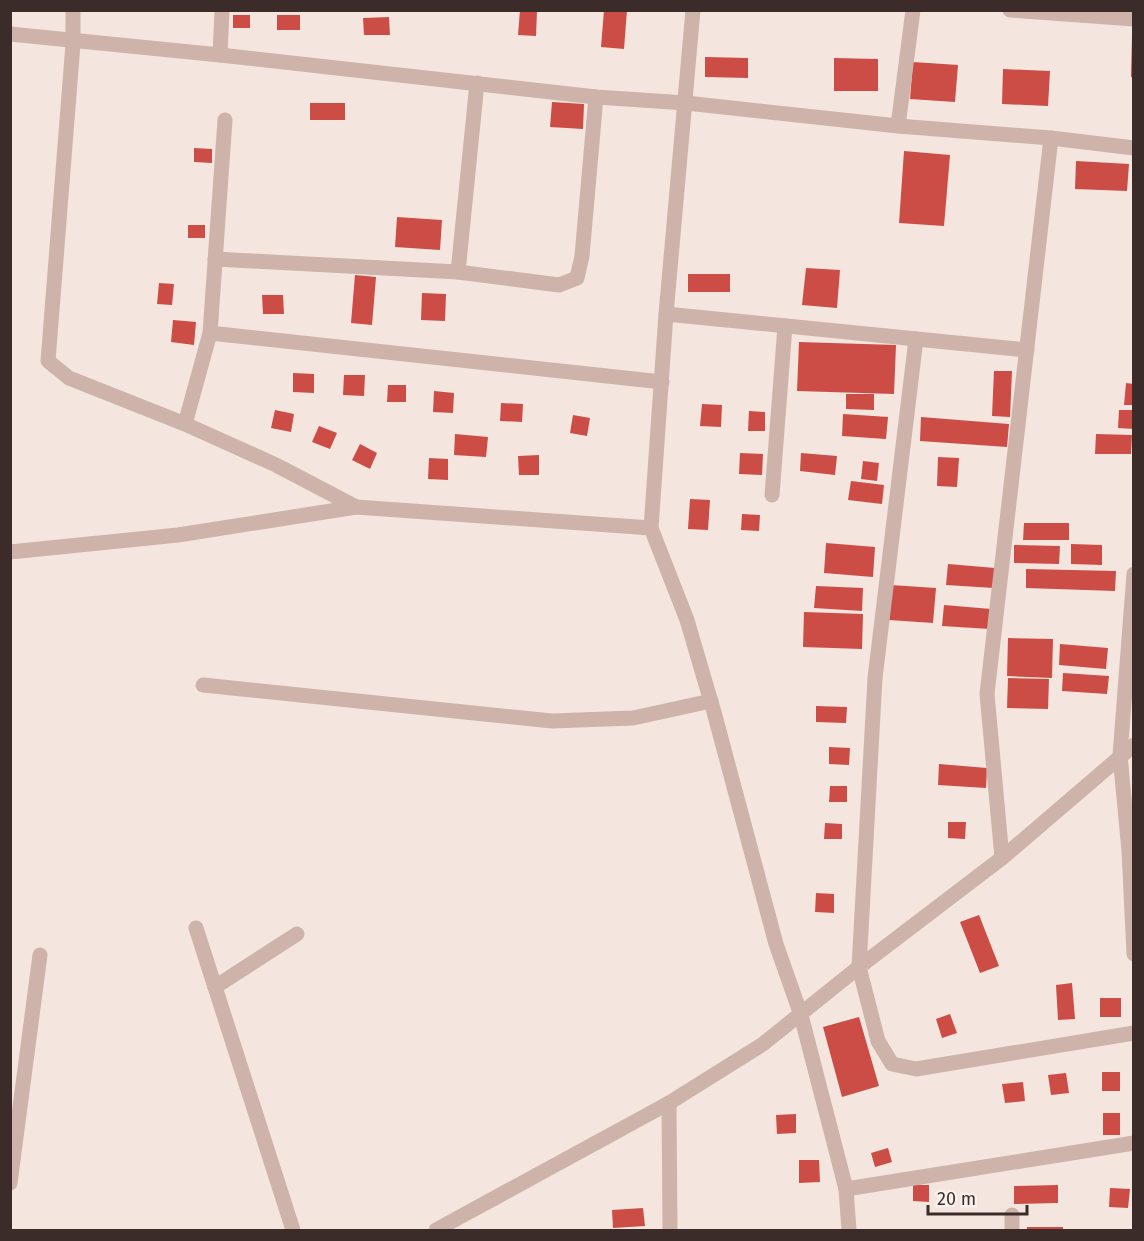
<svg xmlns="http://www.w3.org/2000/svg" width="1144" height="1241" font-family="'Fira Sans',sans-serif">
<rect width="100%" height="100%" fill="#f4e6df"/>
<!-- building -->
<g fill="#cc4c46">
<path d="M520 10 537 11 536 36 518 35Z"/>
<path d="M604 10H627L624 49 601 47Z"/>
<rect x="233" y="15" width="17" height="13"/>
<rect x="277" y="15" width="23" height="15"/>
<path d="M389 17 390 35H364L363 18Z"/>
<path d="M1132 36H1134V77H1131Z"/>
<path d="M705 57 748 58V78L705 77Z"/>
<path d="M834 58 878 59V91H834Z"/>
<path d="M913 62 958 65 955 102 910 99Z"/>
<path d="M1003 69 1050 71 1048 106 1002 104Z"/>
<path d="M552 102 584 104 583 129 550 127Z"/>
<rect x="310" y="103" width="35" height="17"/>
<path d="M194 148 212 149V163L194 162Z"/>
<path d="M904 151 950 155 944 226 899 223Z"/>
<path d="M1076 161 1129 164 1127 191 1075 189Z"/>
<path d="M397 217 442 220 440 250 395 247Z"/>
<rect x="188" y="225" width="17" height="13"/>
<path d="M806 268 840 270 837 308 802 305Z"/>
<rect x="688" y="274" width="42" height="18"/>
<path d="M355 275 376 277 372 325 351 323Z"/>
<path d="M159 283 174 284 172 305 157 304Z"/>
<path d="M422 293 446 294 445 321 421 320Z"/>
<path d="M262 295H283L284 314H263Z"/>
<path d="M173 320 196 322 194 345 171 342Z"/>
<path d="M799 342 896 345 894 394 797 391Z"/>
<path d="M994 371H1012L1010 417 992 416Z"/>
<path d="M293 373 314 374V393L293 392Z"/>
<path d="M344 375H365L364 396 343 395Z"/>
<path d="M1126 383 1134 384V405H1124Z"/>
<path d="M388 385H406V402H387Z"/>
<path d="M434 391 454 393 453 413 433 412Z"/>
<path d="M846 394H874V410L846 409Z"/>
<path d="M501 403 523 404 522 422 500 421Z"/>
<path d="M702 404 722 405 721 427 700 426Z"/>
<path d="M275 410 294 414 291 432 271 428Z"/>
<path d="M1119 410H1134V429L1118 428Z"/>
<path d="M749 411 765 412V431H748Z"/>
<path d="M843 414 888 417 886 439 842 436Z"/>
<path d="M573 415 590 418 587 436 570 433Z"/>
<path d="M921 417 1009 424 1007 447 920 441Z"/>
<path d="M319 426 337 433 330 449 312 442Z"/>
<path d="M455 434 488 437 486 457 454 455Z"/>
<path d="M1096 434 1132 435 1131 454H1095Z"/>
<path d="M360 444 377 453 370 469 352 460Z"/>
<path d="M740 453 763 454 762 475 739 474Z"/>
<path d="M801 453 837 456 835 475 800 471Z"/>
<path d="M539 455V475H519L518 456Z"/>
<path d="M938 457 959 458 957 487 937 486Z"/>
<path d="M429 458 448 459V480L428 479Z"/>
<path d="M863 461 879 463 877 481 861 479Z"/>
<path d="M851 481 884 485 882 504 848 500Z"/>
<path d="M690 499 710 500 708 530 688 529Z"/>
<path d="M742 514 760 515 759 531 741 530Z"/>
<path d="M1024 523H1069V540H1023Z"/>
<path d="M826 543 875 547 873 577 824 573Z"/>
<path d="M1071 544 1102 545V565L1071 564Z"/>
<path d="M1014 545 1060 546 1059 564 1014 563Z"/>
<path d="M948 564 995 568 994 588 946 585Z"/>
<path d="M1026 569 1116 571 1115 591 1026 588Z"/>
<path d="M891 585 936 588 933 623 889 620Z"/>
<path d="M816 586 863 588 862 611 814 608Z"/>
<path d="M944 605 991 609 990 629 942 626Z"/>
<path d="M804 612 863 614 862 649 803 647Z"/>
<path d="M1008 638 1053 639 1052 678 1007 676Z"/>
<path d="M1060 644 1108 648 1106 669 1059 665Z"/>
<path d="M1063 673 1109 676 1107 694 1062 691Z"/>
<path d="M1008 678 1049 679 1048 709 1007 708Z"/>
<path d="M816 706 847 707 846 723 816 722Z"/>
<path d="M829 747 850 748 849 765 829 764Z"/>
<path d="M939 764 987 768 986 788 938 785Z"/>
<path d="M830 786H847V802H829Z"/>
<path d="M948 822H966L965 839 948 838Z"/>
<path d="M825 823 842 824V839H824Z"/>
<path d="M816 893 834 894V913L815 912Z"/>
<path d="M979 915 999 966 980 973 960 922Z"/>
<path d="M1072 983 1075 1019 1058 1020 1056 985Z"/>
<rect x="1100" y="998" width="21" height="19"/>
<path d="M950 1014 957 1033 942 1038 936 1019Z"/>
<path d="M859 1017 879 1086 842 1097 823 1027Z"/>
<rect x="1102" y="1072" width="18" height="19"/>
<path d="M1066 1073 1069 1093 1051 1095 1048 1075Z"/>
<path d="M1023 1082 1025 1101 1005 1103 1002 1084Z"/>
<rect x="1103" y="1113" width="17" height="22"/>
<path d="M796 1114V1133L777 1134 776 1115Z"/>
<path d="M888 1148 892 1162 875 1167 871 1153Z"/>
<path d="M799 1160H819L820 1182 799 1183Z"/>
<path d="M913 1185H929V1202L913 1201Z"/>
<path d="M1058 1185V1203L1014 1204V1186Z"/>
<path d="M1110 1188 1130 1189 1128 1208 1109 1207Z"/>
<path d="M643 1208 645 1226 613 1228 612 1210Z"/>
<rect x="1027" y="1227" width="36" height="3"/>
</g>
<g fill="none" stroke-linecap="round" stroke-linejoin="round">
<!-- minor -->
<g stroke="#ceb3aa" stroke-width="15">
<path d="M73 10V44L48 361 69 378 185 424 276 465 356 507 651 528 687 620 714 712 776 944 801 1015 846 1189 849 1230"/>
<path d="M1010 10 1134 19"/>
<path d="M10 34 220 55 596 97 686 103 898 126 1051 138 1134 148"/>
<path d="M220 55 222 10"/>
<path d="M898 126 913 10"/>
<path d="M215 259 458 272 559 285 577 278 582 256 596 97"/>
<path d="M458 272 477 83"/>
<path d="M666 314 1027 350"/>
<path d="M210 333 662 382"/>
<path d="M916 339 875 678 859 967 878 1041 892 1064 916 1069 1134 1033"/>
<path d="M185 424 210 333 225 120"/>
<path d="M772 495 785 326"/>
<path d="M651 528 666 314 693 10"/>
<path d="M10 552 178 535 356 507"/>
<path d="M1134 574 1120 755 1129 851 1134 954"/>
<path d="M203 685 552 721 633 718 711 701"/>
<path d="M1002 858 987 694 1051 138"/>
<path d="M196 928 293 1230"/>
<path d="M215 987 297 934"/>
<path d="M669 1103 670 1230"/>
<path d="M10 1183 40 955"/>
<path d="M846 1189 1134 1143"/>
<path d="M1012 1215V1230"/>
<path d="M436 1230 669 1103 763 1044 859 967 1002 858 1134 745"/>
</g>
</g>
<!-- border -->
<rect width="1144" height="1241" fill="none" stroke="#3b2c2a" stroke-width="24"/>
<!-- scale -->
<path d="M928 1205v9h99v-9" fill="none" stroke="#3b2c2a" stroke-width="3"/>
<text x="937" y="1205" font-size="18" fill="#3b2c2a" stroke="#fbf1ec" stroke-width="4.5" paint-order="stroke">20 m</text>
</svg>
